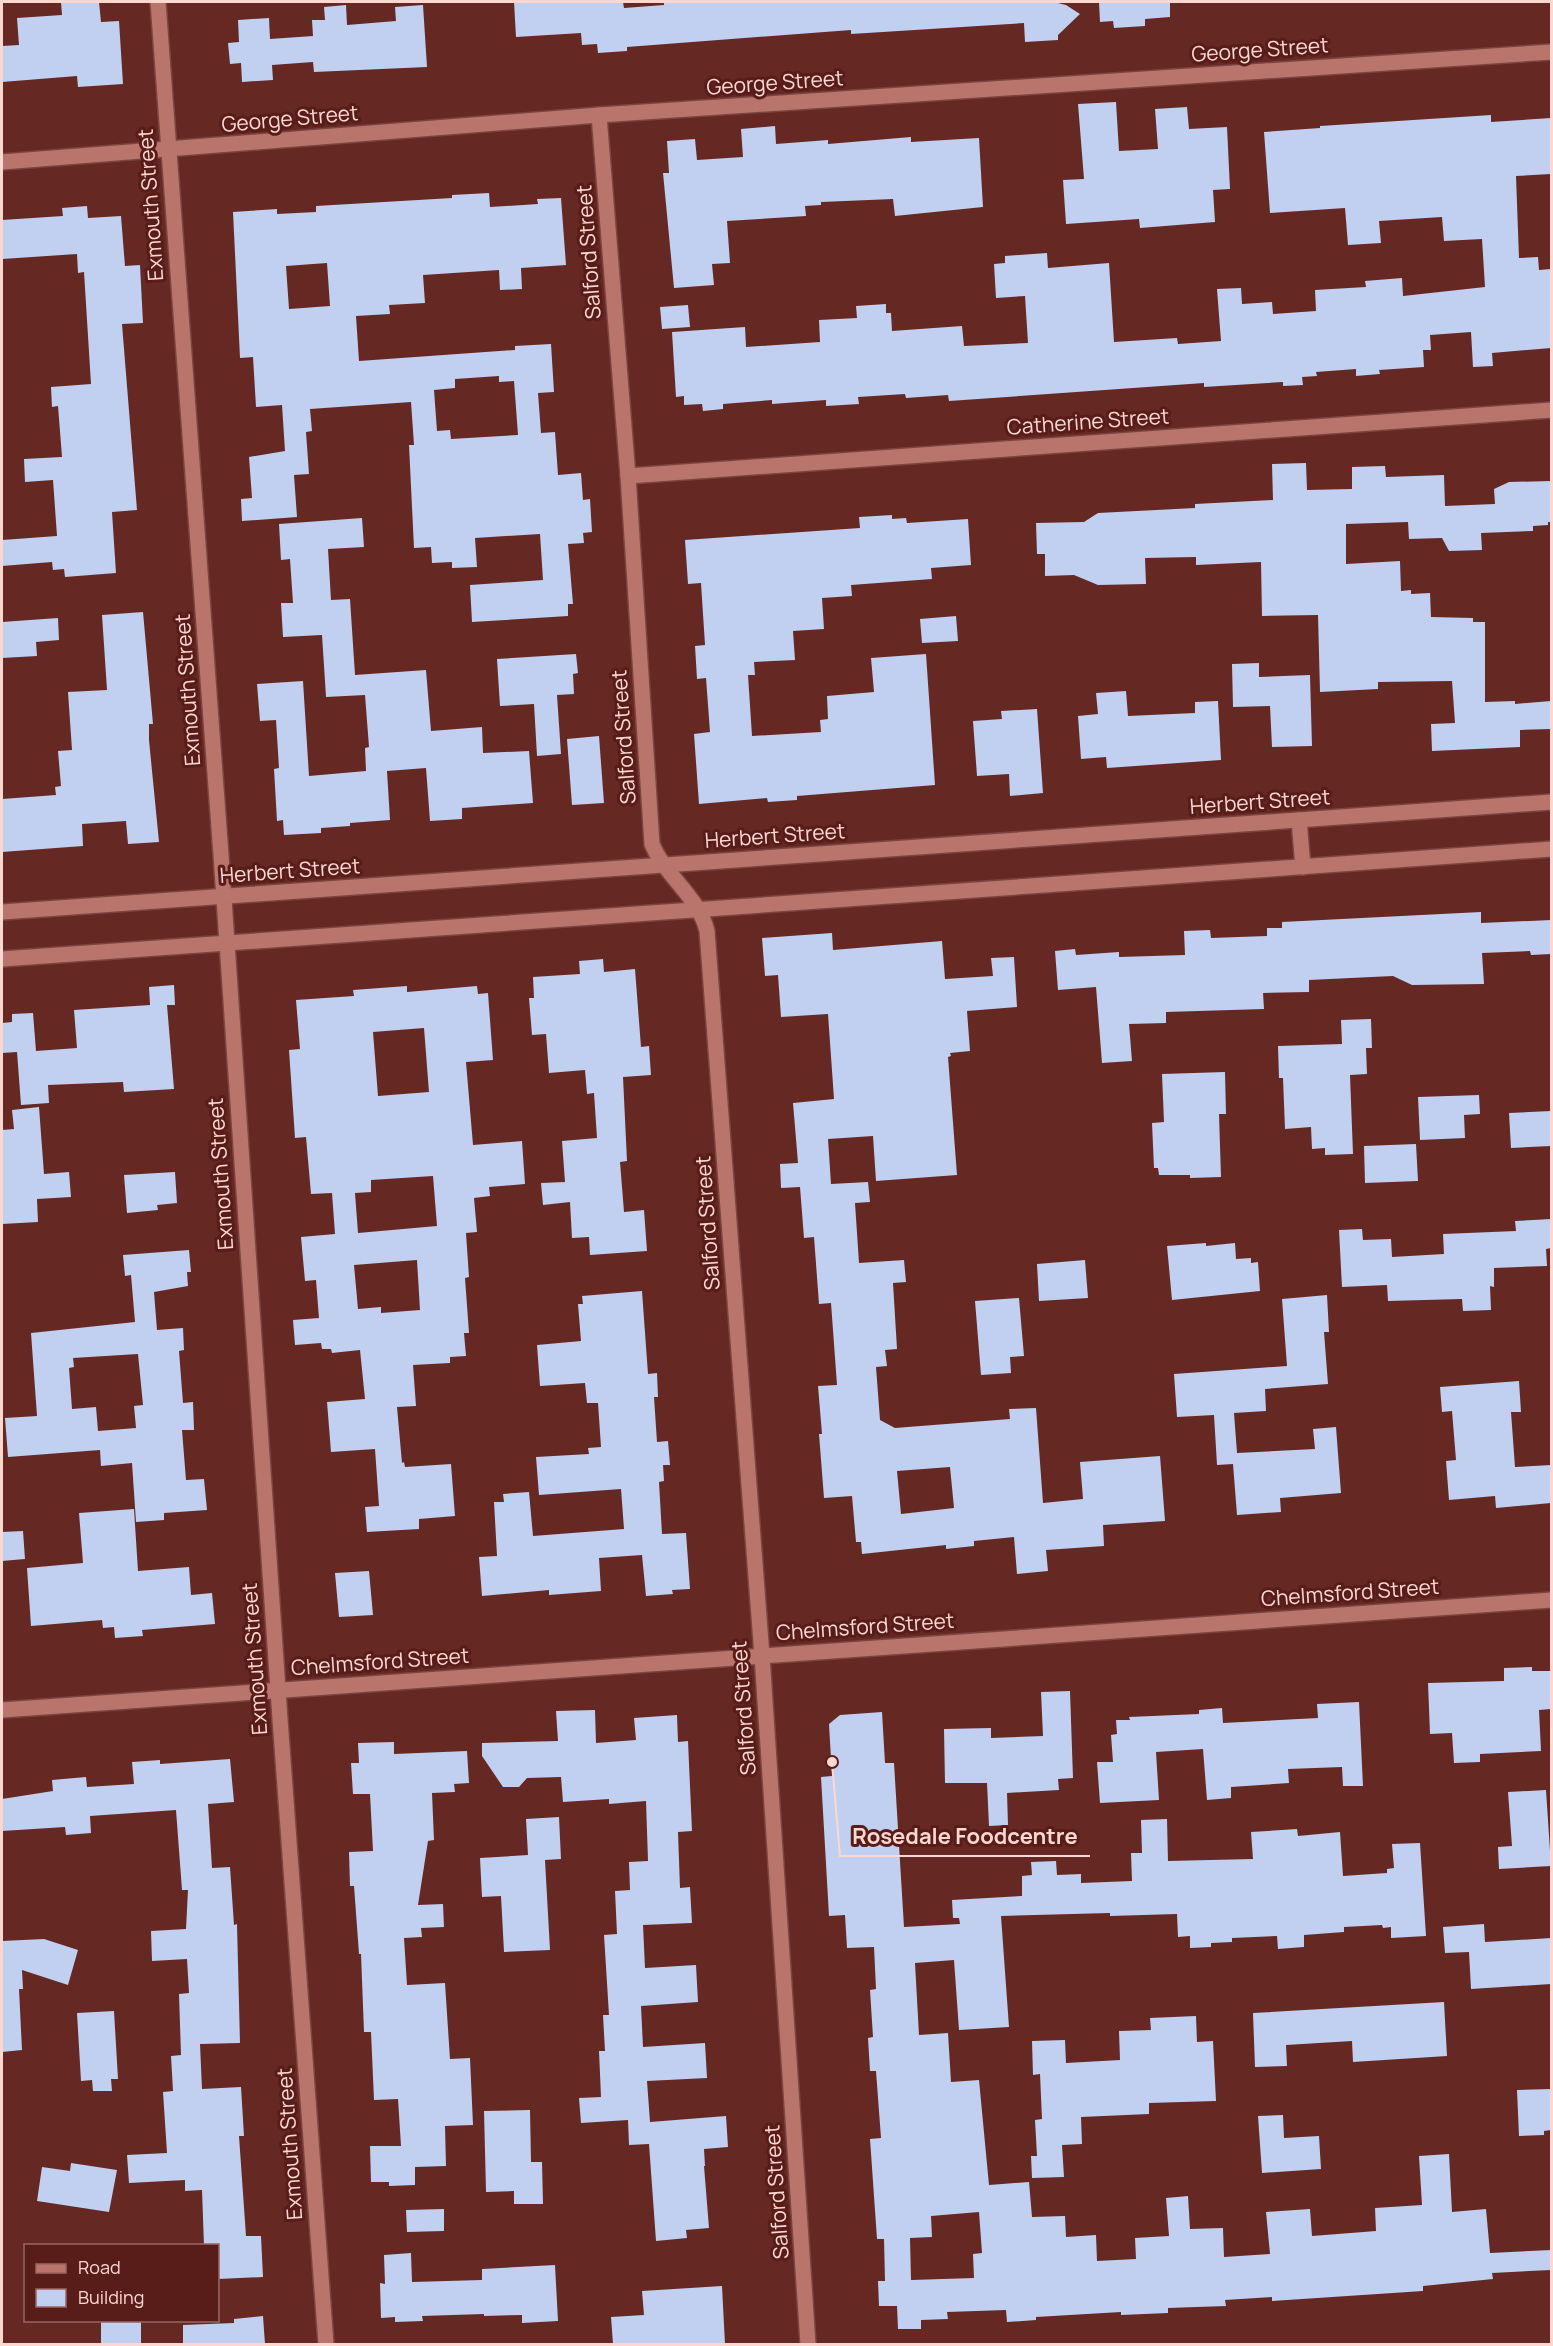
<svg xmlns="http://www.w3.org/2000/svg" width="1553" height="2346" font-family="Manrope,sans-serif">
<rect width="100%" height="100%" fill="#652823"/>
<!-- building -->
<g fill="#c1cff0" fill-rule="evenodd">
<path d="M61 2H99L101 22 119 21 123 84 78 87 77 76 2 82V46L19 45 17 18 62 15Z"/>
<path d="M514 2H623L624 8 664 5V2H1054L1066 5 1080 14 1058 35V40L1025 42 1024 23 851 34V30L627 47V51L598 53 597 44 582 45 581 33 516 37Z"/>
<path d="M1099 2H1170V17L1145 19V26L1114 28 1113 21 1100 22Z"/>
<path d="M346 5 347 25 396 21 395 7 423 5 427 67 314 72 313 62 272 65 273 80 242 82 241 63 230 64 228 43 239 42 238 20 269 18 270 39 313 36 312 20H325L324 7Z"/>
<path d="M1116 102 1119 151 1158 149 1155 109 1187 107 1189 129 1227 127 1230 189 1213 190 1215 222 1140 228 1139 219 1066 224 1063 180 1084 179 1078 104Z"/>
<path d="M1491 115V122L1551 118V174L1516 176 1519 258 1538 257 1539 270 1551 269V348L1492 353 1493 366 1473 367 1471 332 1430 335 1431 350H1423L1424 367 1379 370 1380 374 1356 376V369L1316 372 1317 376 1302 377 1303 385 1283 386V382L1204 387V383L949 401 948 395 906 398 905 394 858 397 859 404 826 406V400L772 404V400L723 404V409L703 411 702 404 684 405V396L676 397 672 332 745 327 746 347 820 342 819 320 857 318 856 306 886 304V313H891L892 331 962 326 964 346 1028 343 1025 296 996 298 994 264 1005 263V256L1047 253 1048 268 1109 263 1114 342 1177 338 1178 344 1221 341 1217 289 1241 288 1242 304 1272 302 1273 314 1316 311 1315 290 1366 287 1365 281 1402 278 1403 296 1485 287 1482 239 1444 241 1442 217 1379 221 1381 243 1348 245 1345 208 1270 213 1264 132 1320 128V126Z"/>
<path d="M775 126 776 144 828 140V144L911 137V142L979 138 983 207 895 216 893 199 821 202V205L805 206 806 216 727 221 730 263 712 264 714 285 674 288 663 173H669L667 141 695 139 697 160 743 157 741 129Z"/>
<path d="M489 193 490 207 538 204 537 199 561 198 566 265 521 268 522 289 500 290 499 270 423 275 425 303 389 305 390 314 356 316 359 361 515 350V346L551 344 554 392 538 393 541 433 555 432 558 475 581 473 583 500 590 499 592 532 583 533 584 543 568 544 573 604H568V616L472 622 470 585 543 580 540 534 475 538 477 567 452 568V562L432 563 431 547 414 548 409 445H414L411 402 310 409 312 431 306 432 309 474 294 475 297 517 242 521 241 499 252 498 249 457 285 451 282 405 256 407 253 357 240 358 233 212 277 209V214L316 212V206L452 198V195ZM327 263 330 306 289 309 286 266ZM499 376V382L514 381 518 435 451 439 450 430 437 431 434 390 455 388V379Z"/>
<path d="M87 206 88 218 121 216 125 266 140 265 143 323 122 324 137 510 112 512 116 573 65 577 64 569 53 570 52 562 2 566V540L57 536 53 480 25 482 24 459 62 457 58 406 52 407 51 387 91 384 84 272 78 273 77 254 2 259V220L63 216 62 208Z"/>
<path d="M688 305 690 327 662 329 660 307Z"/>
<path d="M1306 463 1307 490 1352 489V467L1385 466 1386 477 1444 475 1445 506 1495 504 1494 489 1509 482 1551 481V522H1548V525L1533 526V531L1481 533 1482 550 1449 551 1442 538 1409 539 1408 522 1346 524V564L1400 561 1401 591 1411 590V594L1430 593 1431 617 1473 618V622H1485V702L1515 701V704L1551 701V729L1520 730V747L1432 751 1431 724 1455 723 1452 681 1378 682V689L1320 692 1318 615 1262 616 1261 562 1196 565V557L1145 558 1146 584 1098 585 1074 575 1045 576V554H1037L1036 523 1084 522 1098 513 1195 508V504L1273 500 1272 464Z"/>
<path d="M892 515V519L906 518 907 523 968 519 971 565 931 568 932 579 851 585 852 596 822 598 824 629 793 631 795 660 754 662 755 675H748L752 736 821 732 820 720 828 719 827 696 874 692 871 658 926 654 935 785 797 796V800L768 802 767 798 699 804 694 734 710 732 706 678 697 679 695 646 705 645 701 583 688 584 685 540 860 528 859 517Z"/>
<path d="M362 518 364 547 328 549 331 600 350 599 355 675 426 670 431 731 482 727 483 753 529 751 533 803 462 808V819L430 821 426 768 387 771 390 820 350 823V826L321 828V833L284 835 283 820 277 821 274 769 279 768 276 720 260 721 257 684 303 681 309 776 366 771 365 748 369 747 365 695 326 697 322 635 283 637 281 603H293L290 559 281 560 279 524Z"/>
<path d="M143 612 153 724H149V740L159 842 128 844 126 821 82 824 83 846 2 852V799L56 795 55 787 61 786 58 751 72 750 68 692 107 690 102 615Z"/>
<path d="M956 616 958 641 922 643 920 619Z"/>
<path d="M58 618 59 640 36 642 37 656 2 658V622Z"/>
<path d="M576 654 578 673 573 674 574 694 557 695 561 754 537 756 534 704 500 706 497 659Z"/>
<path d="M1259 663V677L1310 675 1312 746 1272 747 1270 706 1233 707 1232 664Z"/>
<path d="M1126 691 1128 716 1195 713V702L1218 701 1221 760 1107 768 1106 757 1081 759 1078 716 1098 714 1096 693Z"/>
<path d="M1037 709 1043 793 1010 796 1009 774 977 776 973 721 1002 719 1001 711Z"/>
<path d="M599 736 604 803 572 805 567 739Z"/>
<path d="M1481 912V923L1551 920V954L1531 955 1530 951 1482 953 1484 984 1412 985 1393 976 1309 980V992L1263 993 1264 1009 1166 1012V1023L1129 1024 1132 1061 1102 1063 1096 987 1058 990 1055 951 1075 949 1076 955 1119 952V957L1185 955 1184 931 1210 930 1211 938 1267 936V928H1282V922Z"/>
<path d="M832 933 833 950 942 941 945 979 993 976 991 958 1014 957 1017 1007 967 1011 970 1051 950 1053 951 1056 948 1057 957 1175 876 1181 873 1136 828 1139 831 1184 868 1182 870 1202 855 1203 859 1263 904 1260 906 1282 893 1283 897 1349 885 1350 887 1366 876 1367 880 1420 895 1428 1010 1419 1009 1409 1036 1408 1043 1503 1083 1499 1080 1462 1160 1456 1165 1521 1103 1525 1104 1546 1046 1550 1048 1571 1017 1574 1014 1537 974 1541V1546L946 1549V1545L862 1554 861 1542H856L852 1496 824 1498 819 1434H822L818 1386 837 1385 831 1303 819 1304 814 1237 804 1238 800 1187 781 1188 780 1164 798 1163 793 1103 834 1099 828 1014 781 1017 778 975 765 976 762 938ZM950 1467 954 1508 901 1514 897 1471Z"/>
<path d="M603 959 604 972 635 969 641 1047 649 1046 651 1075 623 1077 627 1161 620 1162 624 1212 644 1210 647 1251 590 1255 589 1237 572 1238 570 1202 543 1205 541 1183 565 1182 562 1141 597 1138 594 1093 587 1094 585 1070 549 1073 546 1034 532 1035 529 998H534L533 977 580 974 579 961Z"/>
<path d="M174 985 175 1005H167L174 1089 124 1092 123 1082 48 1085 49 1103 21 1105 17 1052 2 1053V1023L12 1022V1014L33 1013 36 1051 77 1048 74 1010 150 1005 149 987Z"/>
<path d="M407 986V992L477 986 478 994 488 993 493 1060 466 1062 473 1145 522 1141 525 1184 489 1187 490 1196 474 1198 477 1232 466 1233 469 1277 465 1278 469 1333H464L466 1356 450 1357V1363L413 1365 416 1406 397 1407 402 1463 404 1462 405 1467 451 1464 455 1516 419 1519V1529L367 1532 365 1507 379 1506 375 1449 331 1452 327 1402 365 1399 360 1350 332 1353 331 1349H322L321 1343 295 1345 293 1320 319 1318 316 1280 305 1281 301 1237 335 1234 332 1193 311 1194 306 1137 295 1138 289 1050 300 1049 296 1000 354 996 353 990ZM424 1028 429 1092 378 1096 373 1032ZM433 1176 437 1226 358 1233 355 1193 371 1192V1180ZM417 1260 420 1310 381 1313V1307L358 1309 354 1265Z"/>
<path d="M1371 1019 1372 1048H1366L1367 1074 1350 1075 1353 1154 1325 1155V1148L1312 1149 1311 1127 1285 1129 1283 1078H1279L1278 1046 1342 1044 1341 1020Z"/>
<path d="M1225 1072 1226 1114H1219L1221 1177 1190 1178V1175H1159L1158 1168H1154L1152 1123 1164 1122 1162 1074Z"/>
<path d="M1479 1095 1480 1114 1464 1115 1465 1138 1420 1140 1418 1097Z"/>
<path d="M39 1107 44 1174 69 1172 71 1197 37 1199 38 1222 2 1224V1130L14 1129 12 1110Z"/>
<path d="M1551 1111V1146L1511 1148 1509 1113Z"/>
<path d="M1416 1144 1418 1181 1365 1183 1364 1146Z"/>
<path d="M175 1172 177 1203 157 1205 158 1210 127 1213 124 1175Z"/>
<path d="M1551 1219V1248L1546 1249 1547 1266 1494 1268V1287L1490 1286 1491 1310 1463 1311 1462 1299 1388 1301 1387 1285 1342 1287 1339 1230 1362 1229 1363 1240 1391 1239 1392 1257 1444 1254 1443 1234 1516 1231 1515 1221Z"/>
<path d="M1206 1243V1246L1235 1243 1236 1259 1251 1258V1263L1258 1262 1260 1291 1172 1300 1167 1246Z"/>
<path d="M189 1250 191 1272H187L188 1286 154 1292 157 1330 183 1328 184 1350 179 1351 183 1403 193 1402 194 1430H182L186 1480 204 1479 207 1510 164 1513V1520L136 1522 132 1463 101 1466 100 1450 8 1457 5 1418 37 1416 31 1333 135 1322 131 1275 125 1276 123 1255ZM138 1354 143 1405 134 1406 136 1428 98 1431 96 1407 72 1409 69 1368 74 1367 73 1358Z"/>
<path d="M1085 1260 1088 1298 1039 1301 1037 1264Z"/>
<path d="M642 1291 648 1374 657 1373 658 1397H654L657 1442 668 1441 670 1465H663L664 1481 659 1482 662 1534 686 1533 690 1589 672 1590 673 1594 646 1596 642 1555 599 1558 601 1591 549 1595V1590L482 1596 479 1557 497 1556 494 1502H504L503 1494 529 1492 533 1536 624 1529 621 1489 539 1495 536 1457 589 1454 588 1448 601 1447 598 1403H587L585 1383 540 1386 537 1345 581 1341 578 1304H583L582 1296Z"/>
<path d="M1327 1295 1329 1332H1324L1328 1384 1265 1389 1266 1411 1234 1413 1237 1453 1315 1449 1313 1429 1336 1427 1341 1493 1280 1498 1281 1512 1237 1515 1233 1464 1217 1465 1214 1415 1177 1417 1174 1374 1287 1366 1282 1299Z"/>
<path d="M1019 1298 1024 1356 1010 1357 1011 1373 981 1375 975 1301Z"/>
<path d="M1519 1381 1521 1412H1511L1515 1467 1551 1465V1503L1496 1508 1495 1496 1449 1500 1446 1461 1456 1460 1452 1411 1442 1412 1440 1387Z"/>
<path d="M134 1509 138 1571 189 1567 191 1595 212 1593 215 1624 142 1630 143 1636 115 1638 114 1627 103 1628 102 1620 31 1626 27 1568 83 1563 79 1513Z"/>
<path d="M23 1531 25 1559 2 1561V1532Z"/>
<path d="M369 1571 373 1615 339 1617 335 1573Z"/>
<path d="M1532 1667V1671H1551V1709L1539 1710 1541 1751 1480 1754V1762L1454 1763 1452 1733 1430 1734 1428 1683 1504 1681V1668Z"/>
<path d="M1070 1691 1073 1778 1058 1779 1059 1790 1007 1793 1008 1825 989 1826 987 1783H945L944 1729 991 1728V1738L1043 1736 1041 1692Z"/>
<path d="M1359 1702 1363 1786H1343L1342 1767 1288 1769 1289 1783 1231 1787V1798L1207 1800 1203 1749 1156 1752 1159 1800 1100 1803 1097 1762H1113L1111 1735 1117 1734 1116 1720H1130L1129 1717 1199 1714V1710L1222 1708 1223 1723 1318 1718 1317 1704Z"/>
<path d="M595 1710 596 1743 636 1740 634 1718 677 1715 678 1742 688 1741 692 1831 678 1832 680 1888 690 1887 692 1923 643 1925 645 1968 696 1965 698 2002 641 2006 643 2047 705 2043 707 2078 647 2081 650 2122 726 2116 728 2147 704 2149 705 2166H704L709 2228 686 2230 687 2238 656 2241 649 2144 629 2145 628 2120 581 2123 579 2098 601 2097 599 2051H605L603 2015H609L604 1935 617 1934 615 1891 630 1890 629 1862 648 1861 646 1801 609 1804V1799L563 1802 561 1777 527 1778 519 1787H503L482 1756V1743L558 1741 556 1711Z"/>
<path d="M882 1712 885 1763H894L904 1927 960 1924 959 1918H953L952 1900 1022 1896V1876L1032 1875 1031 1862 1056 1861 1057 1875 1081 1874V1883L1132 1881 1131 1853H1142L1141 1820 1167 1819 1168 1861 1253 1859 1251 1832 1297 1829 1298 1836 1340 1832 1343 1876 1387 1873V1869L1394 1868 1392 1844 1420 1843 1426 1936 1391 1938V1927L1383 1928 1382 1925 1344 1927V1932L1304 1935V1947L1278 1949 1277 1936 1232 1938V1942L1211 1943V1947L1190 1948V1936L1178 1937 1177 1914 1110 1916V1913L1001 1916 1009 2027 959 2030 954 1960 915 1963 919 2035 948 2033 951 2082 979 2080 989 2185 1029 2182 1032 2217 1065 2216 1066 2237 1096 2235 1097 2261 1136 2259 1135 2238 1169 2236 1166 2198 1188 2196 1190 2229 1223 2228 1224 2257 1270 2254 1266 2212 1310 2209 1312 2236 1376 2231 1375 2208 1422 2205 1419 2156 1449 2154 1452 2212 1486 2209 1490 2253 1551 2250V2270L1492 2273 1493 2279 1423 2286V2291L1272 2301V2297L1225 2300 1226 2306 1168 2308V2313L1121 2315V2312L1036 2317V2320L1007 2322 1006 2310 947 2312 948 2319 921 2320V2329H898L897 2306H879L878 2281H885L884 2239H877L870 2139 881 2138 876 2071H870L868 2038 873 2037 870 1990 876 1989 874 1947 847 1948 845 1915 829 1916 821 1777 832 1776 829 1724 840 1715ZM979 2212 982 2253 973 2254 974 2278 911 2280 910 2238 932 2237 931 2216Z"/>
<path d="M394 1742V1754L467 1751 469 1783 454 1784 455 1792 432 1793 434 1840 428 1841 418 1905 443 1904 444 1927 421 1928 422 1937 404 1938 407 1985 445 1983 450 2059 470 2058 473 2125 445 2126 446 2166 415 2167V2185L389 2186V2182H371L370 2146H401L398 2099 374 2100 371 2032H364L361 1954H359L354 1886H350L349 1852 373 1851 370 1794H353L351 1763H359L358 1743Z"/>
<path d="M230 1759 234 1802 208 1804 212 1868 230 1867 234 1925 237 1924 240 2043 200 2044 202 2089 241 2087 244 2136H239L246 2236H261L263 2277 218 2279V2246H204L202 2190 185 2191V2180L129 2183 127 2155 167 2153 163 2092 173 2091 171 2056 181 2055 179 1994 189 1993 187 1959 152 1961 151 1931 186 1929 188 1890H182L176 1810 90 1816 91 1833 66 1835 65 1827 2 1831V1799L53 1791 52 1780 86 1777 87 1787 134 1784 132 1762 160 1760V1764Z"/>
<path d="M1546 1790 1551 1866 1499 1869 1498 1847 1512 1846 1508 1792Z"/>
<path d="M559 1817 561 1859 545 1860 550 1950 504 1952 501 1896 482 1897 480 1858 528 1855 526 1819Z"/>
<path d="M1484 1924 1485 1942 1551 1938V1984L1471 1989 1469 1952 1445 1953 1443 1927Z"/>
<path d="M44 1939 78 1950 68 1985 22 1970 23 1989H19L22 2050 2 2052V1941Z"/>
<path d="M1444 2002 1447 2056 1353 2062 1352 2041 1286 2045 1287 2066 1255 2067 1253 2013Z"/>
<path d="M114 2011 118 2079H111L112 2091H93L92 2080 81 2081 77 2013Z"/>
<path d="M1196 2016 1197 2042 1213 2041 1216 2101 1149 2103V2114L1081 2117 1082 2144 1062 2145 1064 2177 1032 2178 1031 2156H1037L1035 2120 1042 2119 1040 2074 1033 2075 1032 2041 1065 2040 1066 2063 1120 2060 1119 2031 1151 2030 1150 2018Z"/>
<path d="M1551 2089V2130L1544 2131V2135L1519 2136 1517 2090Z"/>
<path d="M530 2110 531 2162H542L543 2204H514V2191L486 2192 484 2111Z"/>
<path d="M1283 2115 1284 2138 1319 2136 1321 2169 1262 2173 1258 2116Z"/>
<path d="M71 2163 117 2170 109 2212 37 2201 42 2167 70 2171Z"/>
<path d="M444 2209V2231L407 2232 406 2210Z"/>
<path d="M411 2253 412 2282 482 2280V2269L555 2265 558 2321 522 2323V2315L484 2316V2314L422 2316 423 2321 395 2322V2317L381 2318 380 2283 385 2284 384 2255Z"/>
<path d="M722 2286 725 2344H613L611 2317 644 2315 642 2291Z"/>
<path d="M263 2316 265 2344H183V2325L234 2323V2319Z"/>
<rect x="101" y="2320" width="40" height="24"/>
</g>
<g fill="none" stroke-linecap="round" stroke-linejoin="round">
<defs>
<g id="minor">
<path d="M158 2 221 855 280 1719 326 2344"/>
<path d="M599 115 628 476 652 844C665 876 699 897 707 931L762 1656 808 2344"/>
<path d="M2 162 599 115 1552 52"/>
<path d="M628 476 1552 410"/>
<path d="M1299 820 1303 867"/>
<path d="M2 912 1552 802"/>
<path d="M2 959 1552 849"/>
<path d="M2 1710 1552 1600"/>
</g>
</defs>
<!-- minor casing -->
<use href="#minor" stroke="#7a4541" stroke-width="18"/>
<!-- minor -->
<use href="#minor" stroke="#b9746b" stroke-width="15"/>
</g>
<g text-anchor="middle" stroke-width="6" stroke-linejoin="round" paint-order="stroke">
<!-- street labels -->
<g font-size="21" fill="#fed7d1" stroke="#581d18">
<text transform="translate(1260 50) rotate(-4)" y="7">George Street</text>
<text transform="translate(775 83) rotate(-4)" y="7">George Street</text>
<text transform="translate(290 119) rotate(-5)" y="7">George Street</text>
<text transform="translate(151 205) rotate(-94)" y="7">Exmouth Street</text>
<text transform="translate(589 252) rotate(-94)" y="7">Salford Street</text>
<text transform="translate(1088 422) rotate(-4)" y="7">Catherine Street</text>
<text transform="translate(188 690) rotate(-94)" y="7">Exmouth Street</text>
<text transform="translate(624 737) rotate(-94)" y="7">Salford Street</text>
<text transform="translate(1260 802) rotate(-4)" y="7">Herbert Street</text>
<text transform="translate(775 836) rotate(-4)" y="7">Herbert Street</text>
<text transform="translate(290 871) rotate(-4)" y="7">Herbert Street</text>
<text transform="translate(221 1174) rotate(-94)" y="7">Exmouth Street</text>
<text transform="translate(708 1223) rotate(-94)" y="7">Salford Street</text>
<text transform="translate(1350 1593) rotate(-4)" y="7">Chelmsford Street</text>
<text transform="translate(865 1627) rotate(-4)" y="7">Chelmsford Street</text>
<text transform="translate(255 1659) rotate(-94)" y="7">Exmouth Street</text>
<text transform="translate(380 1662) rotate(-4)" y="7">Chelmsford Street</text>
<text transform="translate(744 1708) rotate(-94)" y="7">Salford Street</text>
<text transform="translate(290 2144) rotate(-94)" y="7">Exmouth Street</text>
<text transform="translate(777 2192) rotate(-94)" y="7">Salford Street</text>
</g>
</g>
<!-- callouts -->
<path fill="none" stroke="#fed7d1" stroke-width="2" d="M832 1762L840 1856H1090"/>
<circle fill="#fed7d1" stroke="#581d18" stroke-width="2" cx="832" cy="1762" r="6"/>
<g font-size="22" text-anchor="middle" font-weight="bold" fill="#fed7d1" stroke="#581d18" stroke-width="6" stroke-linejoin="round" paint-order="stroke">
<text x="965" y="1844">Rosedale Foodcentre</text>
</g>
<!-- border -->
<rect width="1553" height="2346" fill="none" stroke="#fed7d1" stroke-width="6"/>
<!-- legend -->
<rect x="24" y="2244" width="195" height="78" fill="#581d18" stroke="#9a6762" stroke-width="1.5"/>
<rect x="36" y="2264" width="30" height="9" fill="#b9746b" stroke="#9a6762" stroke-width="1.5"/>
<text x="78" y="2274" font-size="18" fill="#fed7d1">Road</text>
<rect x="36" y="2289" width="30" height="18" fill="#c1cff0" stroke="#9a6762" stroke-width="1.5"/>
<text x="78" y="2304" font-size="18" fill="#fed7d1">Building</text>
</svg>
